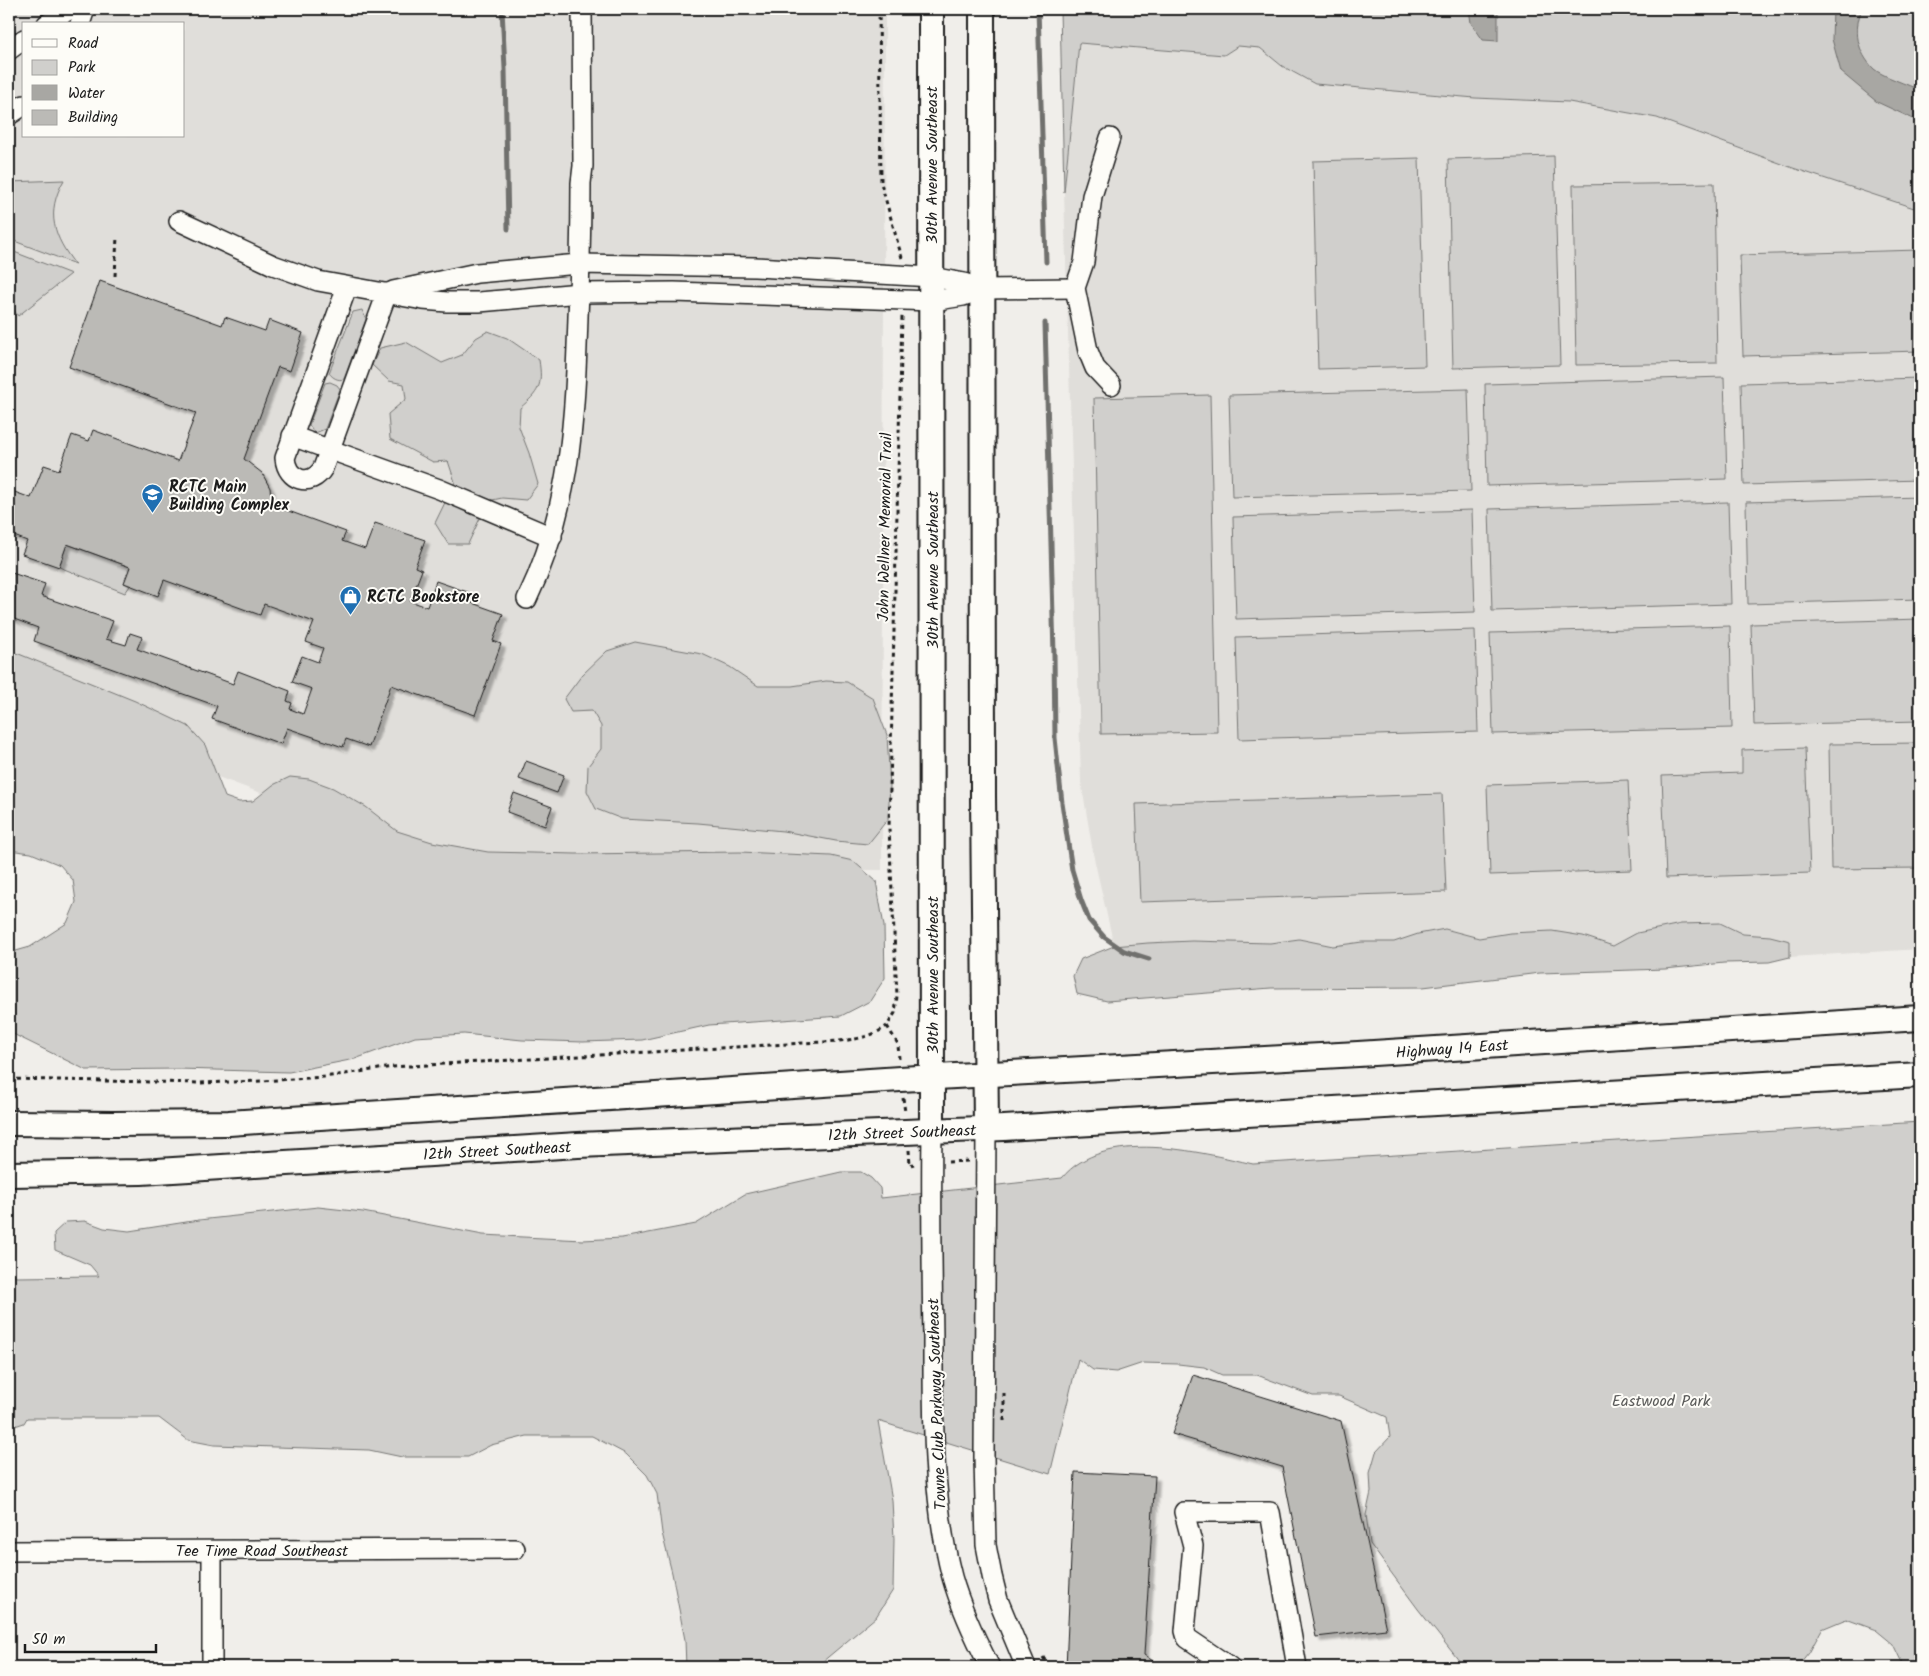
<svg xmlns="http://www.w3.org/2000/svg" width="1929" height="1676" font-family="Kalam,sans-serif">
<defs>
<filter id="shadow"><feDropShadow dx="4.5" dy="4.5" stdDeviation="1" flood-color="#0004"/></filter>
</defs>
<rect width="100%" height="100%" fill="#f0eeea"/>
<filter id="ink" filterUnits="userSpaceOnUse"><feTurbulence type="fractalNoise" baseFrequency=".02" numOctaves="2"/><feDisplacementMap in="SourceGraphic" scale="10" xChannelSelector="R" yChannelSelector="G"/><feConvolveMatrix kernelMatrix="1 2 1 2 8 2 1 2 1" color-interpolation-filters="sRGB"/></filter>
<g filter="url(#ink)">
<!-- built -->
<g fill="#e0deda" fill-rule="evenodd">
<path d="M9 9H885L882 870 461 868 9 699ZM24 24H184V136H24Z"/>
<path d="M1079 43 1224 55 1238 46H1257L1282 66 1315 84 1475 98 1569 102 1657 118 1793 168 1920 210V949L1790 957V941L1770 936 1743 934 1720 923 1681 924 1637 933 1613 946 1583 936 1510 933 1479 938 1445 929 1418 934 1394 942H1362L1333 946 1299 939 1270 943 1192 941 1114 946 1094 858 1081 781 1064 192Z"/>
</g>
<!-- green -->
<g fill="#d0cfcc" stroke="#767674">
<path d="M1060 9H1920V210L1793 168 1657 118 1569 102 1475 98 1315 84 1282 66 1260 48 1238 46 1224 55 1079 43 1064 192Z"/>
<path d="M1554 156 1560 365 1453 368 1448 159Z"/>
<path d="M1419 158 1425 366 1318 369 1313 161Z"/>
<path d="M64 180C45 213 54 237 75 264L9 239V182Z"/>
<path d="M1714 183 1717 363 1576 365 1573 185Z"/>
<path d="M9 250 71 274 18 316 9 303Z"/>
<path d="M1920 250V351L1743 356 1740 255Z"/>
<path d="M362 310 366 319 344 379C338 381 333 378 329 373L353 312Z"/>
<path d="M488 331 507 338 539 360C543 386 539 392 520 408L519 427 529 453 538 484 526 500 502 498 488 501 468 544H448L435 523 455 482 448 461 433 462 390 439 388 414 406 399 404 384 389 381 372 365 380 348 406 342 442 363 462 355 476 338Z"/>
<path d="M1724 377 1727 479 1487 486 1485 384Z"/>
<path d="M1920 378V480L1744 485 1741 383Z"/>
<path d="M330 382 337 385 340 389 325 429 315 433 309 425 325 383Z"/>
<path d="M1468 389 1471 491 1232 497 1229 395Z"/>
<path d="M1210 395 1217 732 1101 734 1094 398Z"/>
<path d="M1920 497V599L1748 604 1746 502Z"/>
<path d="M1728 502 1731 604 1492 611 1489 509Z"/>
<path d="M1472 510 1475 612 1236 619 1233 517Z"/>
<path d="M67 544 130 567 124 583 130 586 125 593 59 567Z"/>
<path d="M1920 619V721L1754 725 1751 624Z"/>
<path d="M1730 626 1732 728 1493 734 1490 633Z"/>
<path d="M1475 630 1478 732 1239 739 1236 637Z"/>
<path d="M635 642 702 654 730 667 758 686H792L826 681 847 682 873 698 887 735 890 786 888 819 868 844 836 841 783 831 698 823 622 819 596 809 587 791 588 766 601 749V726L592 711 571 712 564 699 582 675 607 651Z"/>
<path d="M9 650 135 701 188 726 205 745 225 797 239 802 253 801 273 785 290 777 309 779 333 788 366 807 397 831 432 842 488 852 576 854 740 852 831 856 853 861 876 881 884 926 885 978 870 1001 841 1016 709 1025 642 1040 583 1042 522 1040 464 1034 415 1037 355 1059 289 1072 178 1069 86 1070 9 1032V953L30 947 67 923 76 902 73 880 60 865 31 853 9 850Z"/>
<path d="M1920 743V868L1831 869 1829 744Z"/>
<path d="M1805 748 1810 873 1666 878 1662 776 1742 773V750Z"/>
<path d="M1628 780 1632 870 1490 875 1487 785Z"/>
<path d="M1442 794 1446 892 1140 902 1136 804Z"/>
<path d="M1720 923 1743 934 1770 936 1790 941V957L1769 962 1724 963 1665 969 1540 973 1423 987 1271 988 1107 1001 1077 994 1073 976 1081 959 1114 946 1148 943 1192 941 1270 943 1299 939 1333 946 1362 942H1394L1418 934 1445 929 1479 938 1510 933 1552 931 1583 936 1613 946 1637 933 1681 924Z"/>
<path d="M1920 1122V1667H1904L1893 1644 1876 1630 1846 1619 1822 1629 1809 1653 1798 1667H1464L1418 1609 1370 1544 1366 1515 1371 1492 1370 1473 1376 1452 1390 1437 1387 1417 1339 1396H1313L1257 1375H1222L1204 1367 1178 1364 1143 1363 1116 1372 1093 1370 1078 1359 1050 1474 878 1421 892 1500 894 1539 893 1590 876 1617 816 1667H686L685 1640 672 1573 662 1533 657 1494 647 1475 626 1454 592 1436H527L491 1445 468 1457H402L369 1450 214 1445 188 1440 159 1418H27L24 1423 9 1428V1266L16 1277 99 1276 90 1265 55 1250 54 1233 66 1222 85 1221 104 1228 129 1231 199 1220 318 1207 363 1212 483 1235 583 1240 622 1238 696 1224 745 1194 841 1172H861L871 1178 880 1188 881 1198 1062 1178C1104 1127 1199 1152 1253 1164Z"/>
</g>
<!-- water -->
<g fill="#a8a7a3" stroke="#706f6d">
<path d="M1469 9H1498V41L1483 40 1471 23Z"/>
<path d="M1833 9H1862C1853 30 1857 52 1874 69 1882 76 1909 85 1920 90V122L1877 102 1841 72 1832 39Z"/>
</g>
<g fill="none" stroke-linecap="round" stroke-linejoin="round">
<!-- stream -->
<g stroke="#706f6d" stroke-width="5">
<path d="M502 9 505 69 508 229"/>
<path d="M1038 9 1046 262"/>
<path d="M1045 323 1054 654 1055 738 1062 803 1072 870 1081 900 1089 920 1104 937 1124 951 1149 959"/>
</g>
</g>
<!-- building -->
<g fill="#bbbab6" stroke="#1c1c1c" filter="url(#shadow)">
<path d="M100 281 222 325 225 317 265 331 269 320 303 333 290 371 278 367 244 459 262 473 270 488 272 505 346 532 342 541 365 549 375 523 425 540 415 567 422 570 410 601 427 607 436 581 476 595 472 603 503 614 493 641 501 644 475 715 391 685 369 747 346 739 343 747 287 728 281 744 212 719 217 706 34 641 38 628 9 617V572L45 584 41 596 113 621 106 639 126 645 130 633 142 637 137 649 233 684 238 671 290 691 287 701 292 703 290 709 303 714 312 689 292 682 302 656 318 662 323 648 306 642 314 622 264 604 260 615 164 580 158 596 124 583 130 567 67 544 59 567 22 554 27 541 9 534V490L31 498 44 465 59 470 72 435 89 441 93 430 178 461 185 442 196 413 69 367Z"/>
<path d="M526 761 564 775 557 793 519 779Z"/>
<path d="M514 793 552 807 545 826 507 812Z"/>
<path d="M1193 1375 1341 1421 1386 1629 1316 1637 1282 1467 1172 1434Z"/>
<path d="M1075 1472 1155 1476 1144 1655 1162 1667H1066Z"/>
</g>
<g fill="none" stroke-linecap="round" stroke-linejoin="round">
<defs>
<g id="minor">
<path d="M47 24 70 9"/>
<path d="M80 24 85 9"/>
<path d="M9 50 24 39"/>
<path d="M9 115 24 105"/>
<path d="M1110 138 1092 196 1084 262 1075 288 1088 351 1095 368 1111 385"/>
<path d="M179 221 273 265 318 281 423 300 447 302H479L580 293 674 292 932 301 963 296 983 289"/>
<path d="M347 287 285 458C287 481 311 488 323 468L387 293"/>
<path d="M393 291 477 273 579 264 755 267 932 277 964 283 983 289 1075 288"/>
<path d="M292 436 439 489 552 537"/>
<path d="M527 599C571 508 575 416 578 317 580 272 581 228 581 183L583 166 582 9"/>
<path d="M986 1129 984 1457 986 1545 992 1576 998 1600 1026 1667"/>
<path d="M932 1131C931 1200 932 1270 933 1339 933 1418 932 1500 952 1577 961 1609 975 1638 990 1667"/>
<path d="M9 1551 515 1549"/>
<path d="M212 1551V1667"/>
<path d="M1230 1667 1187 1638 1185 1631 1193 1546 1184 1512H1270L1297 1667"/>
</g>
<g id="major">
<path d="M931 9 932 1131"/>
<path d="M982 9 983 796 986 1129"/>
<path d="M9 1123 113 1124 229 1123 900 1079 1358 1054 1920 1018"/>
<path d="M9 1174 141 1172 578 1145 1004 1128 1920 1075"/>
</g>
</defs>
<!-- minor casing -->
<use href="#minor" stroke="#1c1c1c" stroke-width="22"/>
<!-- major casing -->
<use href="#major" stroke="#1c1c1c" stroke-width="28"/>
<!-- path -->
<g stroke="#1c1c1c" stroke-width="3" stroke-dasharray="4 4" stroke-linecap="butt">
<path d="M879 9 881 183 902 258"/>
<path d="M115 276 117 236"/>
<path d="M899 1059 898 1044 887 1026 895 1013 897 996 889 828 902 316"/>
<path d="M9 1079 199 1083 263 1081 324 1077 393 1067 804 1043C831 1041 865 1043 887 1026"/>
<path d="M903 1098 905 1112"/>
<path d="M909 1150 910 1165 914 1164"/>
<path d="M948 1162 969 1161"/>
<path d="M1004 1421V1390"/>
<path d="M1043 1657 1049 1667"/>
</g>
<!-- minor -->
<use href="#minor" stroke="#fdfcf7" stroke-width="19"/>
<!-- major -->
<use href="#major" stroke="#fdfcf7" stroke-width="24"/>
</g>
</g>
<!-- icons -->
<defs>
<symbol id="university-pin" viewBox="-11 -11 22 30"><path d="M0 17L-7.5 6A9.5 9.5 0 1 1 7.5 6Z" fill="#1f6fb2" stroke="#fdfcf7"/><path d="M0-5L7-2L0 1L-7-2ZM-4 1L0 2.5L4 1V4Q0 6-4 4Z" fill="#fff"/></symbol>
<symbol id="shop-pin" viewBox="-11 -11 22 30"><path d="M0 17L-7.5 6A9.5 9.5 0 1 1 7.5 6Z" fill="#1f6fb2" stroke="#fdfcf7"/><path d="M-5-2.5h2.3a2.7 3.5 0 0 1 5.4 0H5L5.5 6h-11ZM-1.5-2.5h3a1.5 2.3 0 0 0-3 0Z" fill="#fff"/></symbol>
</defs>
<g fill-rule="evenodd">
<use href="#university-pin" x="140" y="482" width="25" height="34"/>
<use href="#shop-pin" x="338" y="584" width="25" height="34"/>
</g>
<g text-anchor="middle" stroke-width="4" stroke-linejoin="round" paint-order="stroke">
<!-- street labels -->
<g font-size="16" fill="#1c1c1c" stroke="#fdfcf7">
<text transform="translate(931 165) rotate(-90)" y="6">30th Avenue Southeast</text>
<text transform="translate(884 527) rotate(-89)" y="6">John Wellner Memorial Trail</text>
<text transform="translate(932 570) rotate(-90)" y="6">30th Avenue Southeast</text>
<text transform="translate(932 975) rotate(-90)" y="6">30th Avenue Southeast</text>
<text transform="translate(1452 1048) rotate(-4)" y="6">Highway 14 East</text>
<text transform="translate(902 1132) rotate(-2)" y="6">12th Street Southeast</text>
<text transform="translate(497 1150) rotate(-3)" y="6">12th Street Southeast</text>
<text transform="translate(936 1404) rotate(-92)" y="6">Towne Club Parkway Southeast</text>
<text x="262" y="1556">Tee Time Road Southeast</text>
</g>
<!-- poi labels -->
<g font-size="16" font-weight="bold" fill="#1c1c1c" stroke="#fdfcf7" text-anchor="start">
<text x="169" y="492">RCTC Main<tspan x="169" dy="18">Building Complex</tspan></text>
<text x="367" y="602">RCTC Bookstore</text>
</g>
<!-- park labels -->
<g font-size="16" fill="#5b5b5a" stroke="#fdfcf7">
<text x="1661" y="1406">Eastwood Park</text>
</g>
</g>
<!-- margin -->
<rect width="1929" height="1676" fill="none" stroke="#fdfcf7" stroke-width="30"/>
<rect x="15" y="15" width="1899" height="1646" fill="none" stroke="#1c1c1c" stroke-width="2" filter="url(#ink)"/>
<!-- legend -->
<rect x="22" y="22" width="162" height="115" fill="#fdfcf7" stroke="#a3a29f"/>
<rect x="32" y="39" width="25" height="8" fill="#fdfcf7" stroke="#a3a29f"/>
<text x="68" y="48" font-size="15" fill="#1c1c1c">Road</text>
<rect x="32" y="60" width="25" height="15" fill="#d0cfcc" stroke="#a3a29f"/>
<text x="68" y="72" font-size="15" fill="#1c1c1c">Park</text>
<rect x="32" y="85" width="25" height="15" fill="#a8a7a3" stroke="#a3a29f"/>
<text x="68" y="98" font-size="15" fill="#1c1c1c">Water</text>
<rect x="32" y="110" width="25" height="15" fill="#bbbab6" stroke="#a3a29f"/>
<text x="68" y="122" font-size="15" fill="#1c1c1c">Building</text>
<!-- scale -->
<path d="M25 1644v8h131v-8" fill="none" stroke="#1c1c1c" stroke-width="2.5"/>
<text x="32" y="1644" font-size="15" fill="#1c1c1c" stroke="#fdfcf7" stroke-width="4" paint-order="stroke">50 m</text>
</svg>
